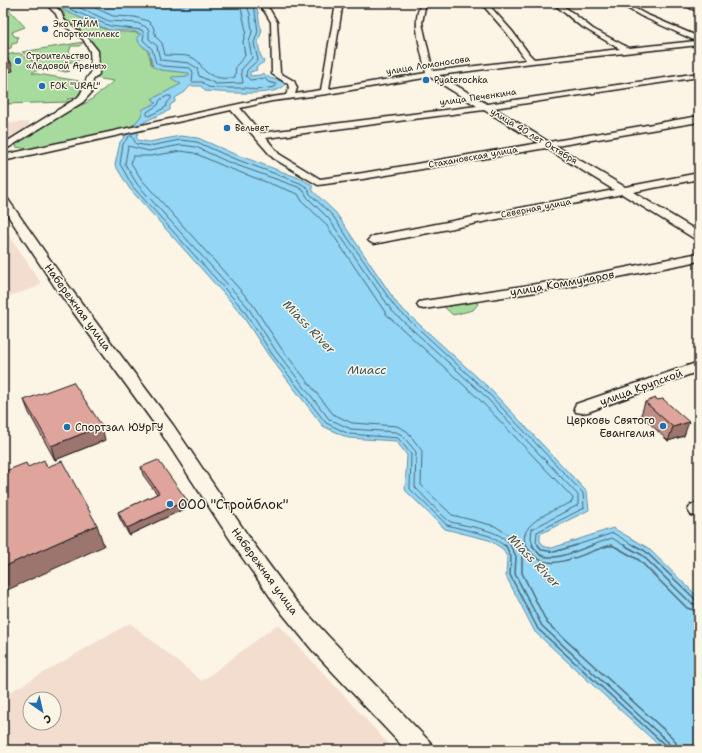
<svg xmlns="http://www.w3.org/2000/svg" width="702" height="753" font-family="'Shantell Sans',sans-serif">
<rect width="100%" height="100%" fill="#fcf5e5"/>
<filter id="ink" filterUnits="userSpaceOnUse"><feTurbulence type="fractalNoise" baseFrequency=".025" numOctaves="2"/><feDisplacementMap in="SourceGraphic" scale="8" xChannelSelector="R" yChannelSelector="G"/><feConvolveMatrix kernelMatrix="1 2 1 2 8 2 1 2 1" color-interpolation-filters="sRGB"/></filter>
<g filter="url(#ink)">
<!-- built -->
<g fill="#f3ddcf" fill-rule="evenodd">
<path d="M28 122 30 126 3 144V123Z"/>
<path d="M3 226 41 283 37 287 3 298Z"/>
<path d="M130 623 202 681 278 624 394 750H3V696ZM30 699H54V723H30Z"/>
</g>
<!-- green -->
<g fill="#a7db9d" stroke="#627c5c">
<path d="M3 3 25 27 12 32 14 36 18 37 17 43 12 44 11 48 3 49Z"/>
<path d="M51 3H54C65 10 99 28 111 31 121 33 131 31 142 34L137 38C143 51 149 45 151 64L161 70 187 72 189 73V76L172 78 182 84 152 99 156 102 131 127 30 149 16 147V144L65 112 88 102 114 81 95 78 99 73 98 51 87 38 65 20 64 13Z"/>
<path d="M84 42 79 46H71L69 53 75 55 87 54V58L55 66 70 71 66 72 43 67 32 73 79 81 85 92 77 98 68 99V102L3 104V55L19 53 39 65 22 52Z"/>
<path d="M474 299 478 304 473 310 453 315 441 304Z"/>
</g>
<!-- water -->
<path fill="#93d6f5" stroke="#638c9e" d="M54 3H254C261 13 257 21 262 30L258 42 260 54 264 62 256 67 257 70 250 72V76L260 75 263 73 270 78 281 81 285 84C281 98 218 92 205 91L201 86H190L185 92 175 98V102L170 105V110L144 122 136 137 138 140 149 142 180 136 198 138 232 153 302 179 312 185 313 191 336 213 398 305 489 388 587 492 589 510 540 534V541L545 547 552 548 613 528 648 548 699 598V750H664L535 632 506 576 507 557 503 549 489 540 445 529 405 490 407 455 396 441 348 438 323 426 269 356 240 312 130 189 115 165 120 142 141 116 143 109 156 103 152 99 181 84 171 78 172 77 189 76V73L161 70 153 67 149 51 139 43 137 37 141 34 133 31 109 30 65 11Z"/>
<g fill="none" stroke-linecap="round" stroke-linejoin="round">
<!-- shore-far1 -->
<g stroke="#4c6673" stroke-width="1">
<path d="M61 3 67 8 110 26 142 30 144 34 143 40 152 49 156 63 162 66 190 68 193 72 192 82H202L208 87 218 88H247L255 90 275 87 276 84 268 82 265 78 250 80 246 76 247 70 258 60 254 43 258 31 255 12 251 3"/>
<path d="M69 3 109 21 137 23 146 27 149 30V39L157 46 160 60 189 63 197 68 199 76 216 84 243 83 241 70 252 58 249 42 252 32 250 14 246 3"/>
<path d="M84 3 113 16 135 17 148 21 153 26 156 37 162 43 165 55C173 56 186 54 193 58 201 62 200 66 205 71 212 78 226 80 235 77L236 66 245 56 243 42 246 31 240 3"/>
<path d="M168 96H171V99L167 103 166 107 149 116 147 115V112L158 105 160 100Z"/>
<path d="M505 546 490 536 447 525 410 489 411 454 398 438 349 434 326 423 272 354 243 309 133 187 120 164 123 144 129 136H132L136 144 150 146 180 140 197 142 230 157 300 183 308 188 310 194 333 216 395 307 486 391 583 493 584 508 537 532 536 542 539 546"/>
<path d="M511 546C502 529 468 527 451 522 444 519 422 494 415 487L416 452 402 435 396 432 351 429 329 419 276 351 247 306 137 184 125 164 128 146 149 151 181 145 196 147 228 162 298 187 304 191 307 197 329 219 392 311 483 394 578 495V505L532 529 531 538 533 546"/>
<path d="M517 546 513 538 495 526 452 515 421 485 422 451 407 431 397 426 352 423 333 414 281 348 251 302 142 180 131 163 133 156H151L181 151 194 153 226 167 298 194 302 201 325 223 387 315 479 399 573 498 572 502C557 509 515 523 526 546"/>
<path d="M574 546 613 533 635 546"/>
<path d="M590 546 612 538 625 546"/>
<path d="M609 546H613"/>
</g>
<!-- shore -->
<g stroke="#4c6673" stroke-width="1.5">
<path d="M504 545 506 546 511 557 510 575 538 629 665 745 666 750"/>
<path d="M510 545 516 556 515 574 542 626 668 742 671 750"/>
<path d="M517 545 522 554V573L547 623 673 738 676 743 677 750"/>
<path d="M526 545C544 581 584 551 612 545L639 560 687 608 699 612"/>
<path d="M532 545 540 555C555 562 578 550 593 545"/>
<path d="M538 545 542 550 554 552 577 545"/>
<path d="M624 545 642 555 691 603 699 606"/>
<path d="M634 545 645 551 695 599 699 601"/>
</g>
<defs>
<g id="minor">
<path d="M45 3H52L61 12 64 20 87 37 98 51 99 74 93 80 91 93 83 102 3 151V144L77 98C86 90 82 81 91 73L90 51 83 39 59 22 56 14Z"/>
<path d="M257 3H263L270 10 277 22 280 73 294 81 297 88 295 94 321 90 336 3H342V8L329 89 426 73C422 53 410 20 422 3H455L452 5 426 6 425 7 422 23 433 71 526 60 507 33 481 3H487L512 31 529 54 534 59 620 49 579 25 553 3H560L593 29 629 48 696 41 641 16 618 3H625L645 14 699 37V45L532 63 439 75 487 104 699 73V77L494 108 549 142 699 116V122L556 146 625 187 699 173V179L633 192 699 232V240L695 239 622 194 374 244 370 242 368 240 370 238 374 236 614 190 546 148 363 179 318 185 273 158 231 110 3 161V155L272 97 286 95 289 88 288 84 272 74 271 22 265 12ZM430 77 477 106 261 133 240 108 272 101 327 94ZM484 110 539 143 363 173 320 179 279 154 266 138Z"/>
<path d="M692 5 699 8V12L690 8 689 7Z"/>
<path d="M3 197 7 198 65 281 173 425 253 543 295 600 329 637 430 742 434 750H406L313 651 281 612 239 553 161 433 55 287 3 208Z"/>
<path d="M699 253V261L563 288 424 309 419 308 417 305 419 302 424 301 563 280Z"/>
<path d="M699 362V371L588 412 582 413 576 412 574 408 576 404Z"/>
<path d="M697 503H699V517L691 515 688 510 691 505Z"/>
</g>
</defs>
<!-- minor casing -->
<use href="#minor" stroke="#1c1c1c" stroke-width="3"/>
<!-- minor -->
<use href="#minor" fill="#fcf5e5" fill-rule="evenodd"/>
<defs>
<path id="rail" d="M673 3 699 6"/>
</defs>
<!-- rail casing -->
<use href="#rail" stroke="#1c1c1c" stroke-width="2"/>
<!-- rail -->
<use href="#rail" stroke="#fcf5e5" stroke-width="1.5" stroke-dasharray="4" stroke-linecap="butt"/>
</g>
<!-- wall -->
<g fill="#c08e87" stroke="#1c1c1c">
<path d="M24 400 105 440 55 460 29 413Z"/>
<path d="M645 402 684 436 668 441 641 415Z"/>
<path d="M141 467 187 500 188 507 129 535 120 519 118 512 157 494 143 475Z"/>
</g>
<!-- shaded-wall -->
<g fill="#9c746e" stroke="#1c1c1c">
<path d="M11 62 13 71 3 73V63Z"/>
<path d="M689 422 684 436 668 441 673 427Z"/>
<path d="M102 426 105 440 55 460 51 446Z"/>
<path d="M187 500 188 507 129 535 127 528Z"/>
<path d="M97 525 104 546 3 592V567Z"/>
</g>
<!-- building -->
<g fill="#dfa59d" stroke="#1c1c1c">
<path d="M3 55 11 62 3 63Z"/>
<path d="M73 382 102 426 51 446 24 400Z"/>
<path d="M656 398 657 400 663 399 689 422 673 427 645 402Z"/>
<path d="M44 460 47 467 62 461 97 525 3 567V472L26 463 28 467Z"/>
<path d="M158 460 187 500 127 528 118 512 159 493 141 467Z"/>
</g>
</g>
<!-- markers -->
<g fill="#1f6fb2" stroke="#fcf5e5" stroke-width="1.5">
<circle cx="45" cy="29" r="4"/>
<circle cx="18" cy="61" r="4"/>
<circle cx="426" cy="80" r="4"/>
<circle cx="42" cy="86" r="4"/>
<circle cx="227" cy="128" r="4"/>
<circle cx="663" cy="426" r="4"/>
<circle cx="67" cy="427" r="4"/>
<circle cx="170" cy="504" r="4"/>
</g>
<g text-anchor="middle" stroke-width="3" stroke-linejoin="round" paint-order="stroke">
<!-- far-poi labels -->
<g font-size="9" fill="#1c1c1c" stroke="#fcf5e5" text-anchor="start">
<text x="53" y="27">Эко ТАЙМ<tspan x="53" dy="10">Спорткомплекс</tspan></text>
<text x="26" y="59">Строительство<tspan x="26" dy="10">«Ледовой Арены»</tspan></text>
<text x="434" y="83">Pyaterochka</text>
<text x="50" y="89">FOK "URAL"</text>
<text x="235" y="131">Вельвет</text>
</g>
<!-- far-street labels -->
<g font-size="9" fill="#1c1c1c" stroke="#fcf5e5">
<text transform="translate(428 65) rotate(-9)" y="3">улица Ломоносова</text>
<text transform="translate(478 97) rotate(-8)" y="3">улица Печенкина</text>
<text transform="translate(534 136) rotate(31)" y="3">улица 40 лет Октября</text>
<text transform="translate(473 157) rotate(-10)" y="3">Стахановская улица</text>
<text transform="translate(536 208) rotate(-11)" y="3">Северная улица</text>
</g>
<!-- street labels -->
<g font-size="11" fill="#1c1c1c" stroke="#fcf5e5">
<text transform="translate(562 283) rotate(-10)" y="4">улица Коммунаров</text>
<text transform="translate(78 307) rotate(54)" y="4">Набережная улица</text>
<text transform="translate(641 387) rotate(-20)" y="4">улица Крупской</text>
<text transform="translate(265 571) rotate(54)" y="4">Набережная улица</text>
</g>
<!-- poi labels -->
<g font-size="11" fill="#1c1c1c" stroke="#fcf5e5" text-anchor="end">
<text x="655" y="424">Церковь Святого<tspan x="655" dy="13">Евангелия</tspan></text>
<text x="75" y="431" text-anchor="start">Спортзал ЮУрГУ</text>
</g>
<!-- water labels -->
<g font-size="12" font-style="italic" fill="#40545d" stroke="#fcf5e5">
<text transform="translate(309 327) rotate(46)" y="4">Miass River</text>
<text x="367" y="374">Миасс</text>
<text transform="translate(534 561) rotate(46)" y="4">Miass River</text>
</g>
<!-- near-poi labels -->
<g font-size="13" fill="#1c1c1c" stroke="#fcf5e5" text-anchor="start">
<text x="178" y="509">ООО "Стройблок"</text>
</g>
</g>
<!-- margin -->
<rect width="702" height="753" fill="none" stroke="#fcf5e5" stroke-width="16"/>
<rect x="8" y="8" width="686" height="737" fill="none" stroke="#1c1c1c" stroke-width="1.5" filter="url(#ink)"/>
<!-- north arrow -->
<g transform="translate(42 711) rotate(146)"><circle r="19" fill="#fcf5e5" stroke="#a29e95"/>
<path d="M0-3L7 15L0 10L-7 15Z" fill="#1f6fb2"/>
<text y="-6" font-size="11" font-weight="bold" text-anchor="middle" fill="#1c1c1c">С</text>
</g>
</svg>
